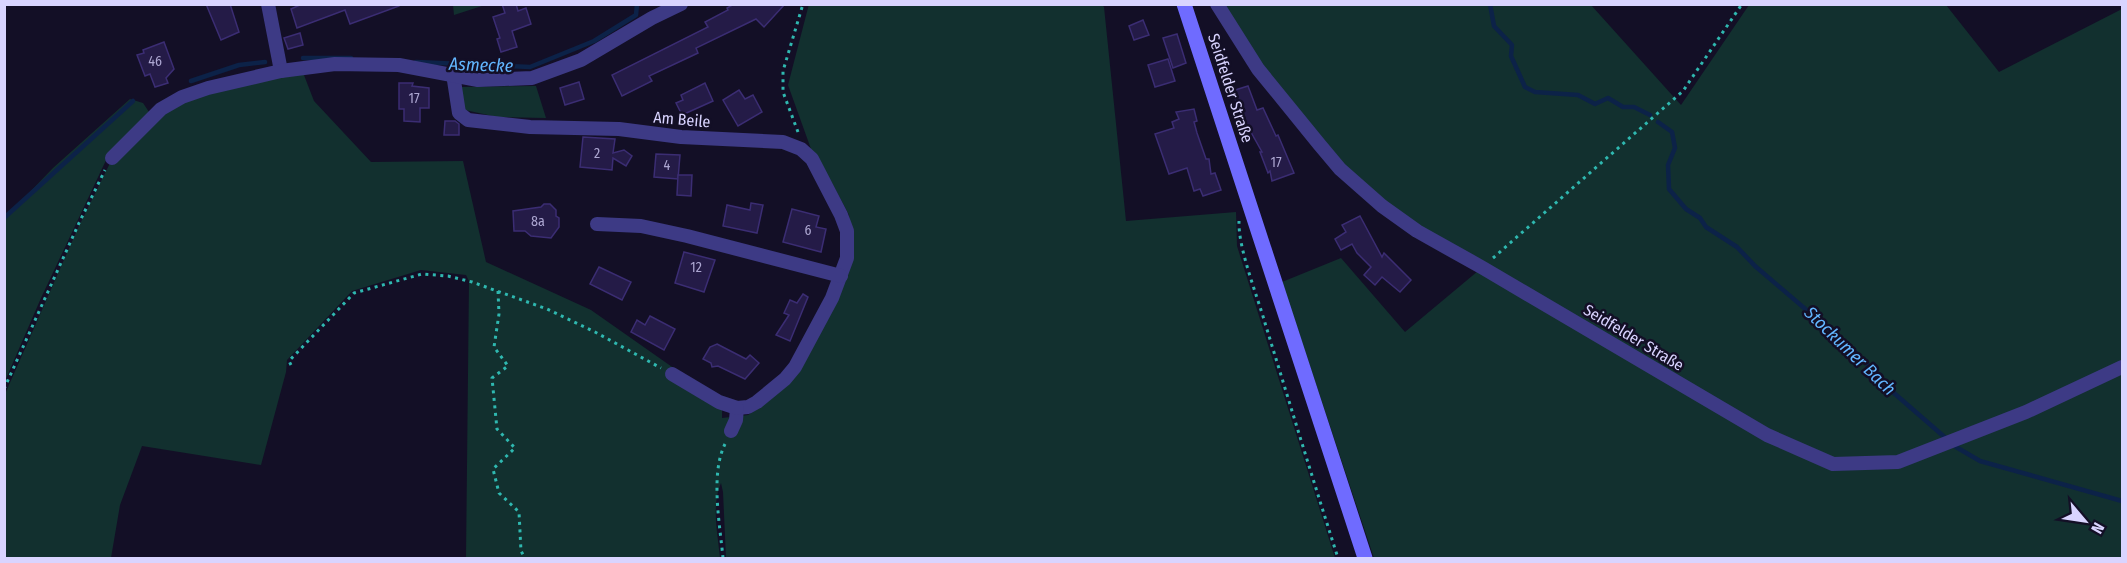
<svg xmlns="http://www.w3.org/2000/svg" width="2127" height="563" font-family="'Fira Sans Condensed',sans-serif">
<rect width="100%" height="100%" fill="#130f26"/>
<!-- green -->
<g fill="#12302f">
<path d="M809 4 1102 5 1104 7 1126 221 1236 212 1237 246 1335 558H726L723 492 721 483C711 505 718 535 720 558H466L469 281 466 275 421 270 352 291 287 360 286 372 261 465 142 446 120 505 111 558H5V394L78 228 112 159 164 112 209 91 302 70 314 101 371 162 463 161 486 262 591 310 722 402V418L748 415 769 401 797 371 852 247 849 215 832 183 811 149 788 85Z"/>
<path d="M453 5V4L485 5 454 15Z"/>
<path d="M1222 5H1591L1681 105 1749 5H1946L1999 72 2122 9V558H1374L1282 282 1341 258 1405 332 1478 271 1420 226 1356 181 1270 79Z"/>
<path d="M536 86 546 118 497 117 465 110 460 87Z"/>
<path d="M130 99 143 103 151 115 108 156 41 298 5 381V218L53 168Z"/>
</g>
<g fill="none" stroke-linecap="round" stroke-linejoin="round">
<!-- stream -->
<g stroke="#0c2248" stroke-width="4.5">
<path d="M1490 4 1494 26 1512 45 1511 56 1525 87 1535 92 1578 95 1595 104 1608 98 1623 107H1634L1650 115"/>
<path d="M303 58H351"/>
<path d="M416 62 530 67 594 41 636 15 637 4"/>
<path d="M191 81 239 65 265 62"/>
<path d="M1658 122 1672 132 1675 148 1668 165 1669 189 1686 209 1700 218 1706 227 1737 247 1755 266 1851 348 1881 378 1887 387 1956 447 1980 461 2122 501"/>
<path d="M4 218 133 101"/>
</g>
</g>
<!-- building -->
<g fill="#241b47" stroke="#3b2d73" stroke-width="1.5">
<path d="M206 4H230L239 32 221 40Z"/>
<path d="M302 4H399V6L350 24 345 10 297 28 291 9Z"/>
<path d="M502 4H516L518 11 526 8 531 24 512 31 517 47 501 52 497 39 500 38 493 17 505 13Z"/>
<path d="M734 4H785L764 27 756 19 696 48 698 53 649 76 652 81 622 96 612 75 708 27 705 22 728 10 727 8Z"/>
<path d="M1143 20 1149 35 1134 40 1129 26Z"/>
<path d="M300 33 303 45 288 49 284 38Z"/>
<path d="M1177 34 1186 63 1173 68 1163 38Z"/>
<path d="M164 42 174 69 166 78 168 83 155 87 150 74 145 76 137 55 144 53 143 50Z"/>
<path d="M1168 59 1175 81 1155 87 1148 65Z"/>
<path d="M579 82 584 99 565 105 560 88Z"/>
<path d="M399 83H413L412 86 429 88V108H420V122L404 121V109H399Z"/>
<path d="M705 83 713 101 682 115 676 103 683 100 681 95Z"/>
<path d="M1248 86 1257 110 1263 108 1276 136 1278 135 1294 173 1272 181 1270 171 1268 173 1260 152H1262L1248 127H1246L1232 91Z"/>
<path d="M739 90 745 99 753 95 762 112 738 126 723 100Z"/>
<path d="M1194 109 1197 121 1194 122 1197 133 1206 159H1209L1211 174 1215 173 1221 190 1203 196 1200 189 1194 191 1187 168 1169 174 1155 134 1174 128 1172 122 1179 119 1176 112Z"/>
<path d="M445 121H455L459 124V135H444Z"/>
<path d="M583 137 615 139 613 153 624 150 632 156 626 166 613 158 612 170 580 167Z"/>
<path d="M656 154 680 155 678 179 654 177Z"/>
<path d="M678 175H692L691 196 677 195Z"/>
<path d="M751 203 763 205 757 233 723 226 727 205 750 210Z"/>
<path d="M544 204H550L556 210V216L559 218V227L551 238 531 236 525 231H514L513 211 541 207Z"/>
<path d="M792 209 819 216 816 227 826 229 821 252 783 242Z"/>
<path d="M1360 216 1382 257 1384 253 1411 280 1400 292 1382 277 1375 285 1364 275 1371 267 1357 253 1352 244 1341 250 1335 239 1346 232 1342 225Z"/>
<path d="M684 252 715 260 704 292 675 283Z"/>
<path d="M599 267 631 282 622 300 590 284Z"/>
<path d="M803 294 808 297 790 341 776 335 789 315 784 313 790 300 797 303Z"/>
<path d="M650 316 675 329 664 350 631 332 637 320 645 325Z"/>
<path d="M717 344 746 359 750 355 759 363 745 379 718 366 712 367 711 363 703 359 710 347Z"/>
</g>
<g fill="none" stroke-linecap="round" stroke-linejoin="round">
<!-- path -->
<g stroke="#2fb8b0" stroke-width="3" stroke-dasharray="3 4.5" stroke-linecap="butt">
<path d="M798 132 783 92V71L803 4"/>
<path d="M1239 221C1238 248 1257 295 1265 323 1289 401 1313 480 1338 558"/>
<path d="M1493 258 1683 91 1742 4"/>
<path d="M498 291 499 314 494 347 508 366 492 378 497 429 515 448 493 469 499 493 519 512 521 551 525 558"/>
<path d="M291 365 289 361 354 293 422 274 448 276 472 282 547 309 595 332 661 368"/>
<path d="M4 389 79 223 105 170"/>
<path d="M723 558C720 525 710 474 725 444"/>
</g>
<!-- street -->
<g stroke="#3d3a85" stroke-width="14">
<path d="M268 4 281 71"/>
<path d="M1217 4 1258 69 1319 144 1340 169 1382 206 1417 231 1483 268 1767 435 1833 464 1898 462 2026 412 2122 367"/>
<path d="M453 74 459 113 468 120 530 127 619 129 681 137 783 142 801 149 812 159 841 215 847 231V258L832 298 795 367 785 379 757 402 748 407 737 408 736 420 731 431"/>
<path d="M112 158 161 109 182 97 208 88 281 71 335 64 399 65 478 80 532 78 581 60 652 18 681 4"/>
<path d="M597 224 641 226 687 236 841 276"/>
<path d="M672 374 719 402 737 408"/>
</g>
<!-- secondary -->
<path stroke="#6f6bff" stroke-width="15" d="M1184 4 1365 558"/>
</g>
<g text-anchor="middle" stroke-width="5" stroke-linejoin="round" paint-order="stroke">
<!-- number labels -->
<g font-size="14" fill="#aca6d1">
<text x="155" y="66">46</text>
<text x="414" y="103">17</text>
<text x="597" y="158">2</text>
<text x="1276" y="167">17</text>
<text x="667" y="170">4</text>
<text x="538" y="226">8a</text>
<text x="808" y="235">6</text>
<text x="696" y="272">12</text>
</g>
<!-- street labels -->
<g font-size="16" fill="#d9d4ff" stroke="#130f26">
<text transform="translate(1231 88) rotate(72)" y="6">Seidfelder Straße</text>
<text transform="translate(682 119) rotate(5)" y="6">Am Beile</text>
<text transform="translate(1634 337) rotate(31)" y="6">Seidfelder Straße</text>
</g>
<!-- water labels -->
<g font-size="18" font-style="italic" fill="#62b6ff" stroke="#130f26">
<text transform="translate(481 65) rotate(2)" y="6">Asmecke</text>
<text transform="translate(1850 351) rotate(44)" y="6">Stockumer Bach</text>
</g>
</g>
<!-- border -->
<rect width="2127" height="563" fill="none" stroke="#d9d4ff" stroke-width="12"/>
<!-- north arrow -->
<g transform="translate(2085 521) rotate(119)" stroke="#130f26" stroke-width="4.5" paint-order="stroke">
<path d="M0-4.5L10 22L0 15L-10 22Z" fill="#d9d4ff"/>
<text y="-9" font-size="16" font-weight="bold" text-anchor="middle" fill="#d9d4ff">N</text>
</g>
</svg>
